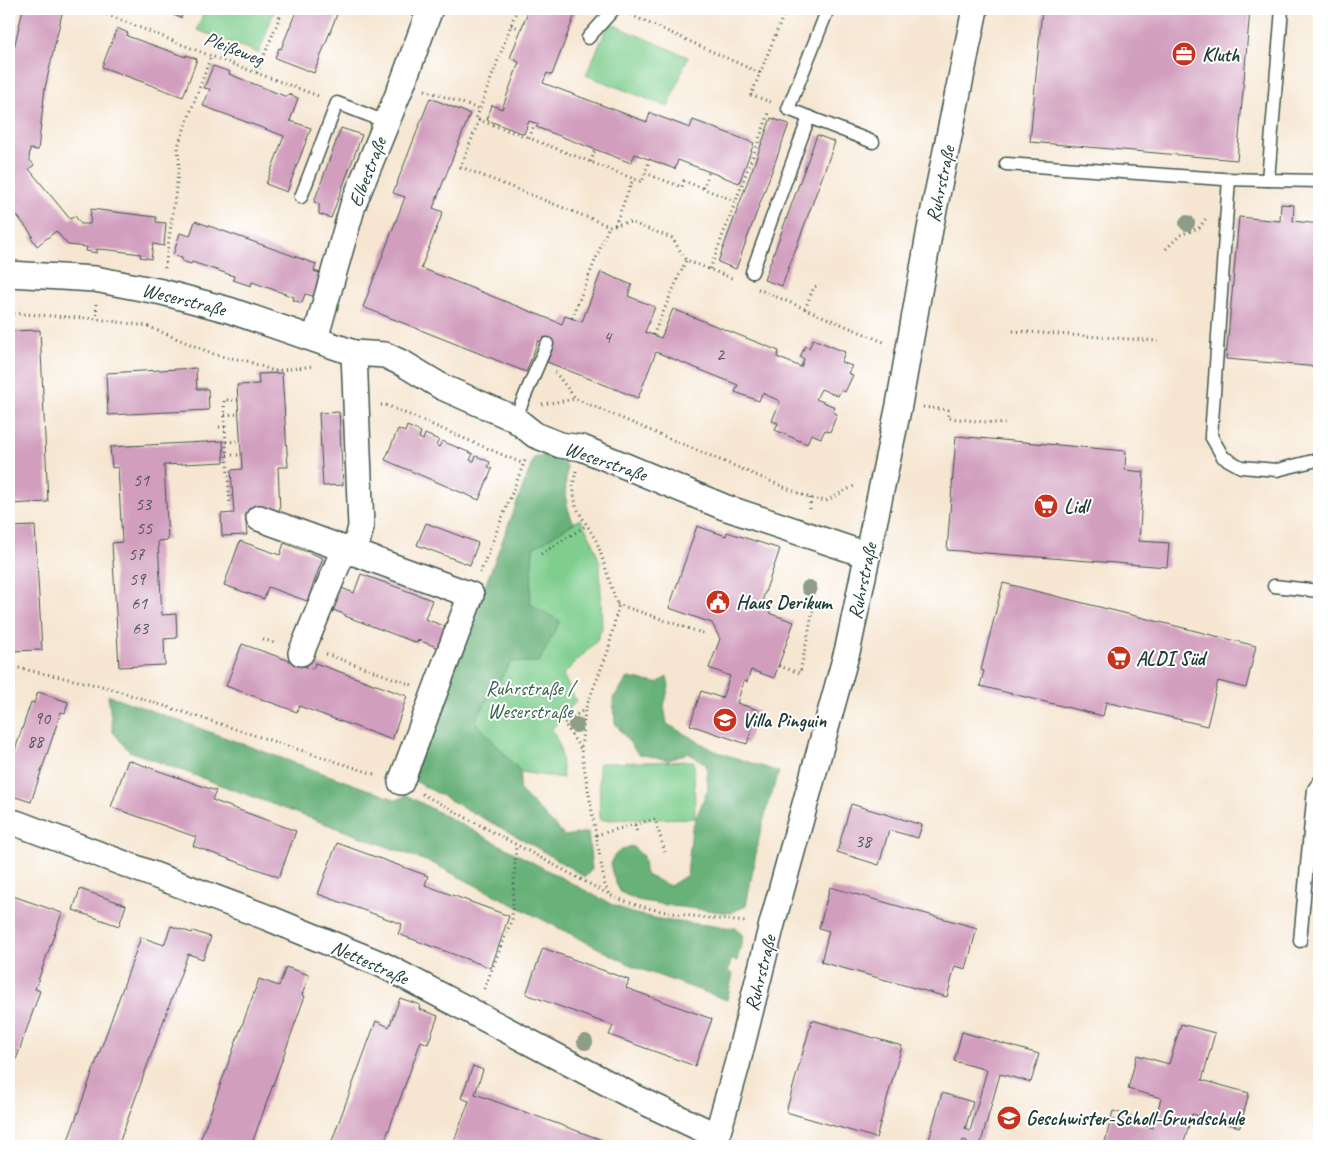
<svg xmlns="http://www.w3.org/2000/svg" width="1328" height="1155" font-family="Caveat,sans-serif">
<rect width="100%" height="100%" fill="#fff"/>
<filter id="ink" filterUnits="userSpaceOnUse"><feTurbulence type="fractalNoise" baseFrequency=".02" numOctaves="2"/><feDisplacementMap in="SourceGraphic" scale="10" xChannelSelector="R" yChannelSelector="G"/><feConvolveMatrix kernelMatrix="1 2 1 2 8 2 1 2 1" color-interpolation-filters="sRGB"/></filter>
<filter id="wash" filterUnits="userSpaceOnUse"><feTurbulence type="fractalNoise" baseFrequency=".0096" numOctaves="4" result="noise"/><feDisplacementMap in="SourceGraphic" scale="20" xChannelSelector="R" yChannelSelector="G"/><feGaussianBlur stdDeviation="1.12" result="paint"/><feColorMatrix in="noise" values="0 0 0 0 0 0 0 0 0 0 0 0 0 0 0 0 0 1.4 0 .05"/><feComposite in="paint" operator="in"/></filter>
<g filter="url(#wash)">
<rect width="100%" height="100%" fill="#f6e6d1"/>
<!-- green -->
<g fill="#7fce8e" stroke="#4f8661">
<path d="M205 9H275L259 53 197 30Z"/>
<path d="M609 23 688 57 668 107 586 75Z"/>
<path d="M580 519 593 542 600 564 602 629 595 643 563 675 576 701 552 729 560 747 563 778 521 772 474 721 511 662 530 604 533 548Z"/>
<path d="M694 761 695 818 600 820 599 763Z"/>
</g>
<!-- forest -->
<g fill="#67b179" stroke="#437756">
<path d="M547 455 561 460 567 468C565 488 564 505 574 523L533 548 530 604 560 621 539 662H511L475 721 521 772 519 789 565 836 588 832 592 869 585 877 529 843 411 779 534 458Z"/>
<path d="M667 677 669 686 664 706 667 724 715 751 779 772 768 803 759 838 746 906 730 913 672 906 637 900 620 892C610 870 602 855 632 846L643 856 646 875 670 886 687 875 692 828 708 788 706 764 688 753 669 760 638 754 615 723 613 698 628 678 657 683Z"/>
<path d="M108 695 397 800 406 795 607 902 631 913 669 921 736 928 743 936 737 961 731 960 728 972 733 974 727 1000 637 968 434 864 129 751 113 732Z"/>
</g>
<g id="blocks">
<!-- building -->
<g fill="#d19ebe">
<path d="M23 9H63L45 88 38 150 30 149 29 159 34 165 29 169 70 219 75 216 81 224H90L91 209 156 217V222L166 223 164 246 153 244 151 259 140 257 141 254 110 250 97 249V253L86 251 87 247 68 245 56 231 37 246 31 237 33 236 9 205V185L16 180 9 171V77L12 59 9 58 11 47 14 48Z"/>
<path d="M164 9H184L181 18 171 14 172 12Z"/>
<path d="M297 9H339L314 73 275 58 279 48 281 49Z"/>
<path d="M529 9H577L552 75 547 73 543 83 647 122 650 113 690 128 693 120 754 143 739 183 678 160 675 169 635 154 631 163 536 127 538 124 529 121 524 134 487 120 492 105 502 109 519 62 510 58Z"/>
<path d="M1042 9H1250L1237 160 1030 142Z"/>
<path d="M117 28 128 33 127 36 186 57V55L197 59 183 97 102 67Z"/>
<path d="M213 66 230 72 229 74 249 82 287 97 288 94 298 98 290 121 311 128 287 192 266 184 284 136 203 106 210 89 204 88Z"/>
<path d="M430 98 470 114 433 208 443 212 421 268 562 324 565 316 582 322 601 272 632 285 628 296 655 307 645 332 661 338 673 309 779 351 777 357 801 367 804 359 800 357 805 346 809 348 813 339 845 352 841 362 852 366 848 373 853 375 845 392 841 390 838 396 821 389 816 399 835 407 833 412 837 414 830 432 825 430 821 438 811 434 807 444 775 430 778 423 772 421 780 401 762 393 759 401 735 392 738 385 656 352 638 398 547 362 553 346 538 341 526 372 363 307 405 197 393 193Z"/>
<path d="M771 118 789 124 736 269 718 262Z"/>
<path d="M341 128 362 135 331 218 319 214V204L314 202Z"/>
<path d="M817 135 835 142 782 286 764 280Z"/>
<path d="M1281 204 1294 205 1293 221 1319 224V367L1226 359 1239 217 1280 221Z"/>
<path d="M195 221 316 264 314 271 325 275 317 297 305 294 302 303 293 300 294 297 252 282 251 286 233 280 234 276 192 262 191 264 182 261V258L173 255 180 233 190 236Z"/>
<path d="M40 330 48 502 9 504V331Z"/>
<path d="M196 368 197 389H208L209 410 108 415 106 373Z"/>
<path d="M282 373 288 467H278L280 510 245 513 247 535 222 536 221 514 234 513 231 470 242 469 237 385 259 384 258 374Z"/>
<path d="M339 412 343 485 323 486 319 413Z"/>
<path d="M407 426 421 432 419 438 423 440 425 434 439 440 436 445 439 447 442 441 473 454 470 460 472 461H474L476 456 490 462 488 467 492 469 479 500 385 460 398 429 405 432Z"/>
<path d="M956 436 1126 451 1125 470 1144 472 1139 541 1169 543 1167 567 947 550Z"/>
<path d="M223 441 224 462 164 465 168 540 158 541 162 615 176 614 177 638 164 639 165 665 119 667 112 543 122 542 118 467 112 468 110 447Z"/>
<path d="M426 523 478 543 470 565 417 545Z"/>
<path d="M35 526 42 650 9 651V527Z"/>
<path d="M697 526 726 536 727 532 780 549 763 598 771 614 794 622 774 678 751 670 747 682 744 681 737 703 758 710 747 744 690 725 701 691 722 698 730 676 709 668 720 639 712 623 669 608Z"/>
<path d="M240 541 280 555 284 543 323 558 307 601 268 587 264 599 224 585Z"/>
<path d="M361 574 432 600 425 619 447 627 439 648 418 640 417 643 345 616 346 615 326 607 334 585 354 593Z"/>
<path d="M1003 583 1256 646 1246 688 1218 681 1207 726 1106 702 1103 716 980 686 984 671 981 670Z"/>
<path d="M242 644 313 669 315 663 407 696 392 740 299 706 297 712 226 686Z"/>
<path d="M38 692 68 702 65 713 61 712 31 802 9 795V768L31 702 34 703Z"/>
<path d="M128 760 216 791 212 800 296 831 279 877 193 846 196 837 111 807Z"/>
<path d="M851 804 922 825 918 838 889 830 879 865 837 852Z"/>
<path d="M337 843 428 876 425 885 509 916 491 968 398 934 402 924 318 894Z"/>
<path d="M830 887 977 928 966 969 955 966 947 997 821 962 829 931 819 928Z"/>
<path d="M80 889 126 905 119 926 73 910Z"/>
<path d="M13 896 62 913 35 989 40 991 9 1080V909Z"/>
<path d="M171 926 192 933 193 931 211 937 203 959 188 954 118 1146H66L141 937 164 945Z"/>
<path d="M543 948 629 980 626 988 712 1019 695 1066 609 1035 613 1026 526 994Z"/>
<path d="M286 967 309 975 302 995 305 996 251 1146H198L259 979 279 986Z"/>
<path d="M400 998 420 1005 419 1009 438 1016 428 1044 421 1041 383 1146H330L376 1021 389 1027Z"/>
<path d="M812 1020 902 1046 876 1138 786 1112Z"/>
<path d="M1181 1024 1215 1033 1202 1080 1249 1093 1240 1127 1192 1114 1183 1146H1104L1113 1111 1131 1116 1130 1122 1153 1128 1161 1098 1128 1089 1137 1055 1169 1064Z"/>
<path d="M962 1032 1039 1054 1031 1082 1000 1074 980 1146H966L967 1141 963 1140 961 1146H927L942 1093 973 1102 965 1129 970 1131 987 1070 954 1061Z"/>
<path d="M473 1066 483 1070 475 1094 619 1146H468L454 1141 469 1101 461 1098Z"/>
</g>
</g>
</g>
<g filter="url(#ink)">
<use href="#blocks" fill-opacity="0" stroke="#3f564c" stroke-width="1"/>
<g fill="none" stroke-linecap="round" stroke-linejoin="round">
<defs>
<g id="service">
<path d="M828 9 788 109 873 142"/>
<path d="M1282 9 1268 180 1319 181"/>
<path d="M588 38 614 9"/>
<path d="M1006 164 1223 179 1268 180"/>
<path d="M1229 179 1211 436 1223 457 1241 467 1277 470 1317 460 1319 458"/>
<path d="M301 197 337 103 386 122"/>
<path d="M752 272 809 117"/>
<path d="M515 419 547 344"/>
<path d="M1274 586 1319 591"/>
<path d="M1300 941 1314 789 1319 782"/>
</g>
<g id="minor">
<path d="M9 274 95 279 162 292 229 310 354 353 385 355 404 364 442 387 515 419 535 435 560 445 582 448 724 507 867 555"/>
<path d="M315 339 353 205 403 82 430 9"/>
<path d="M259 518 471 595 401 782"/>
<path d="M354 553 361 527 354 353"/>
<path d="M301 653 344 549"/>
<path d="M9 823H16L266 917 383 965 632 1096 717 1136"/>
<path d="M714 1146 737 1065 772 924 848 648 899 405 930 229 975 9"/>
</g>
</defs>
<!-- service casing -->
<use href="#service" stroke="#3f564c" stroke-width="15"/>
<!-- minor casing -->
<use href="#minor" stroke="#3f564c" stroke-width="28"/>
<!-- path -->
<g stroke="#3f564c" stroke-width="3" stroke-dasharray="1 4" stroke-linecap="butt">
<path d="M93 9 211 56 321 97"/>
<path d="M517 9 476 119 529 138"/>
<path d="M631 15 760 73 751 95 771 102"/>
<path d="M511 25 521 29"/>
<path d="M257 73 283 9"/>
<path d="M760 73 786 9"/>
<path d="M425 90 479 109"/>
<path d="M479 120 461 167 609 226 630 222 672 238 686 260 734 279"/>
<path d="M535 123 529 138 642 182 645 173"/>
<path d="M650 159 645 173 682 187 684 181 735 201"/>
<path d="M591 162 595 149"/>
<path d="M703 188 709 172"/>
<path d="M615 225 633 179"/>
<path d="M1166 249 1180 235 1199 228 1207 217"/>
<path d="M165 268 179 167 178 146 211 56"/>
<path d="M710 269 769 113"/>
<path d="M758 289 886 343"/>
<path d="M96 304 97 319"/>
<path d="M805 309 814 287 820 285"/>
<path d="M9 313 97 319 147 326 216 355 247 361 274 371 313 366"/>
<path d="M572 318 609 226"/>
<path d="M1013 331 1158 341"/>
<path d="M653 335 686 260"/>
<path d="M555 372 575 398"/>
<path d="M542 404 576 399 810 498 826 501 854 486V484"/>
<path d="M381 405H386L524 464"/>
<path d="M923 407 948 410V418L1005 424"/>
<path d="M225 415 238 414"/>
<path d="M219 427H225L230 507"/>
<path d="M225 427 224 400H238"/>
<path d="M226 442 240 441"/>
<path d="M227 455H241"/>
<path d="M576 471 573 485 576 507 597 542 618 607 608 651 585 710 581 749 605 886 611 896"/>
<path d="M810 498V510"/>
<path d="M541 554 587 525"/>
<path d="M480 573 526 458"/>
<path d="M617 604 705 634"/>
<path d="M263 639 277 644"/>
<path d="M326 654 412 685"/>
<path d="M9 666 106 687 377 775"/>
<path d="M779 666 800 673 814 606"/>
<path d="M580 748 564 723 584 710"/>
<path d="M422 794 612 896C654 914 700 917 746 922"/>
<path d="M635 825 637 833"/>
<path d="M596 835 655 819 665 852"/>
<path d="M484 989 512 919 516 845"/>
</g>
<!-- service -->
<use href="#service" stroke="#fff" stroke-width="12"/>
<!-- minor -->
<use href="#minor" stroke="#fff" stroke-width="25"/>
</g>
<!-- trees -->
<g fill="#8d9d87">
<circle cx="1187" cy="223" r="8"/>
<circle cx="809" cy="588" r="8"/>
<circle cx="576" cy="725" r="8"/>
<circle cx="585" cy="1042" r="8"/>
</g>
</g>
<!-- icons -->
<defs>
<symbol id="office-disc" viewBox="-11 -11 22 22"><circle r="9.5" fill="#c8321e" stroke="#fff"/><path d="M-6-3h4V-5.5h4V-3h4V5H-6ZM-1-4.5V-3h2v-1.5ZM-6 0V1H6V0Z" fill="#fff"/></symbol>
<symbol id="supermarket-disc" viewBox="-11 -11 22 22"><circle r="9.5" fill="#c8321e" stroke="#fff"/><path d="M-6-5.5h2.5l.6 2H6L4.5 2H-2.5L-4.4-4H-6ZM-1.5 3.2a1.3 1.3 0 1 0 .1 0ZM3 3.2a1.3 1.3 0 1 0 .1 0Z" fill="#fff"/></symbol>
<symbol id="civic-disc" viewBox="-11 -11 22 22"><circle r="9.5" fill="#c8321e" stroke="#fff"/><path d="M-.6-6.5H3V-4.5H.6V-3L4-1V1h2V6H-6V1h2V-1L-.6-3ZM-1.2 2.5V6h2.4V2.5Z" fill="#fff"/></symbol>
<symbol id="school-disc" viewBox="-11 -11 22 22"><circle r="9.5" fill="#c8321e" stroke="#fff"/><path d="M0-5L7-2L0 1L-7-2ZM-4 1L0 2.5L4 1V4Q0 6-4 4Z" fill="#fff"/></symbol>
</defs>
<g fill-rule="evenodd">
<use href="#office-disc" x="1170" y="40" width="28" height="28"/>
<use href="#supermarket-disc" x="1032" y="492" width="28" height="28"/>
<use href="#civic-disc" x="704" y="588" width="28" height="28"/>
<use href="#supermarket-disc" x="1105" y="644" width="28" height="28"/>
<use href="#school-disc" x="711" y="706" width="28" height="28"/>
<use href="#school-disc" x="995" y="1104" width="28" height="28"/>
</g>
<g text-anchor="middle" stroke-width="4" stroke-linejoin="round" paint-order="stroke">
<!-- number labels -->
<g font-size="18" fill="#4c5556">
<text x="607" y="343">4</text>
<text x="720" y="360">2</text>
<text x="141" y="486">51</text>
<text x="143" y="510">53</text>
<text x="144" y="534">55</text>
<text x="136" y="560">57</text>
<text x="137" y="585">59</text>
<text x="139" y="609">61</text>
<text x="140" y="634">63</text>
<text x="42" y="724">90</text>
<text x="35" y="747">88</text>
<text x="863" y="847">38</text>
</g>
<!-- street labels -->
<g font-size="20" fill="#1f3d34" stroke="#fff">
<text transform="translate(234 48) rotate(21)" y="7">Pleißeweg</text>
<text transform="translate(367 172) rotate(-69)" y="7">Elbestraße</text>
<text transform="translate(940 184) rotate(-78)" y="7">Ruhrstraße</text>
<text transform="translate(184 299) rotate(14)" y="7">Weserstraße</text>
<text transform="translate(606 461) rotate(19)" y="7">Weserstraße</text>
<text transform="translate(862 581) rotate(-78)" y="7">Ruhrstraße</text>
<text transform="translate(370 962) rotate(24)" y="7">Nettestraße</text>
<text transform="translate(760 973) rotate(-76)" y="7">Ruhrstraße</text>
</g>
<!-- poi labels -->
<g font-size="20" font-weight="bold" fill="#1f3d34" stroke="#fff" text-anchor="start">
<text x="1202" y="61">Kluth</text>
<text x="1064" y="513">Lidl</text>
<text x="736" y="609">Haus Derikum</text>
<text x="1136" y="665">ALDI Süd</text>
<text x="742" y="727">Villa Pinguin</text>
<text x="1026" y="1125">Geschwister-Scholl-Grundschule</text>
</g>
<!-- park labels -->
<g font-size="20" fill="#37614a" stroke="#fff">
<text x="530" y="695">Ruhrstraße /<tspan x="530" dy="23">Weserstraße</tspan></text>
</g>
</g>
<!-- margin -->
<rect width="1328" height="1155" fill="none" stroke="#fff" stroke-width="30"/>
</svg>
